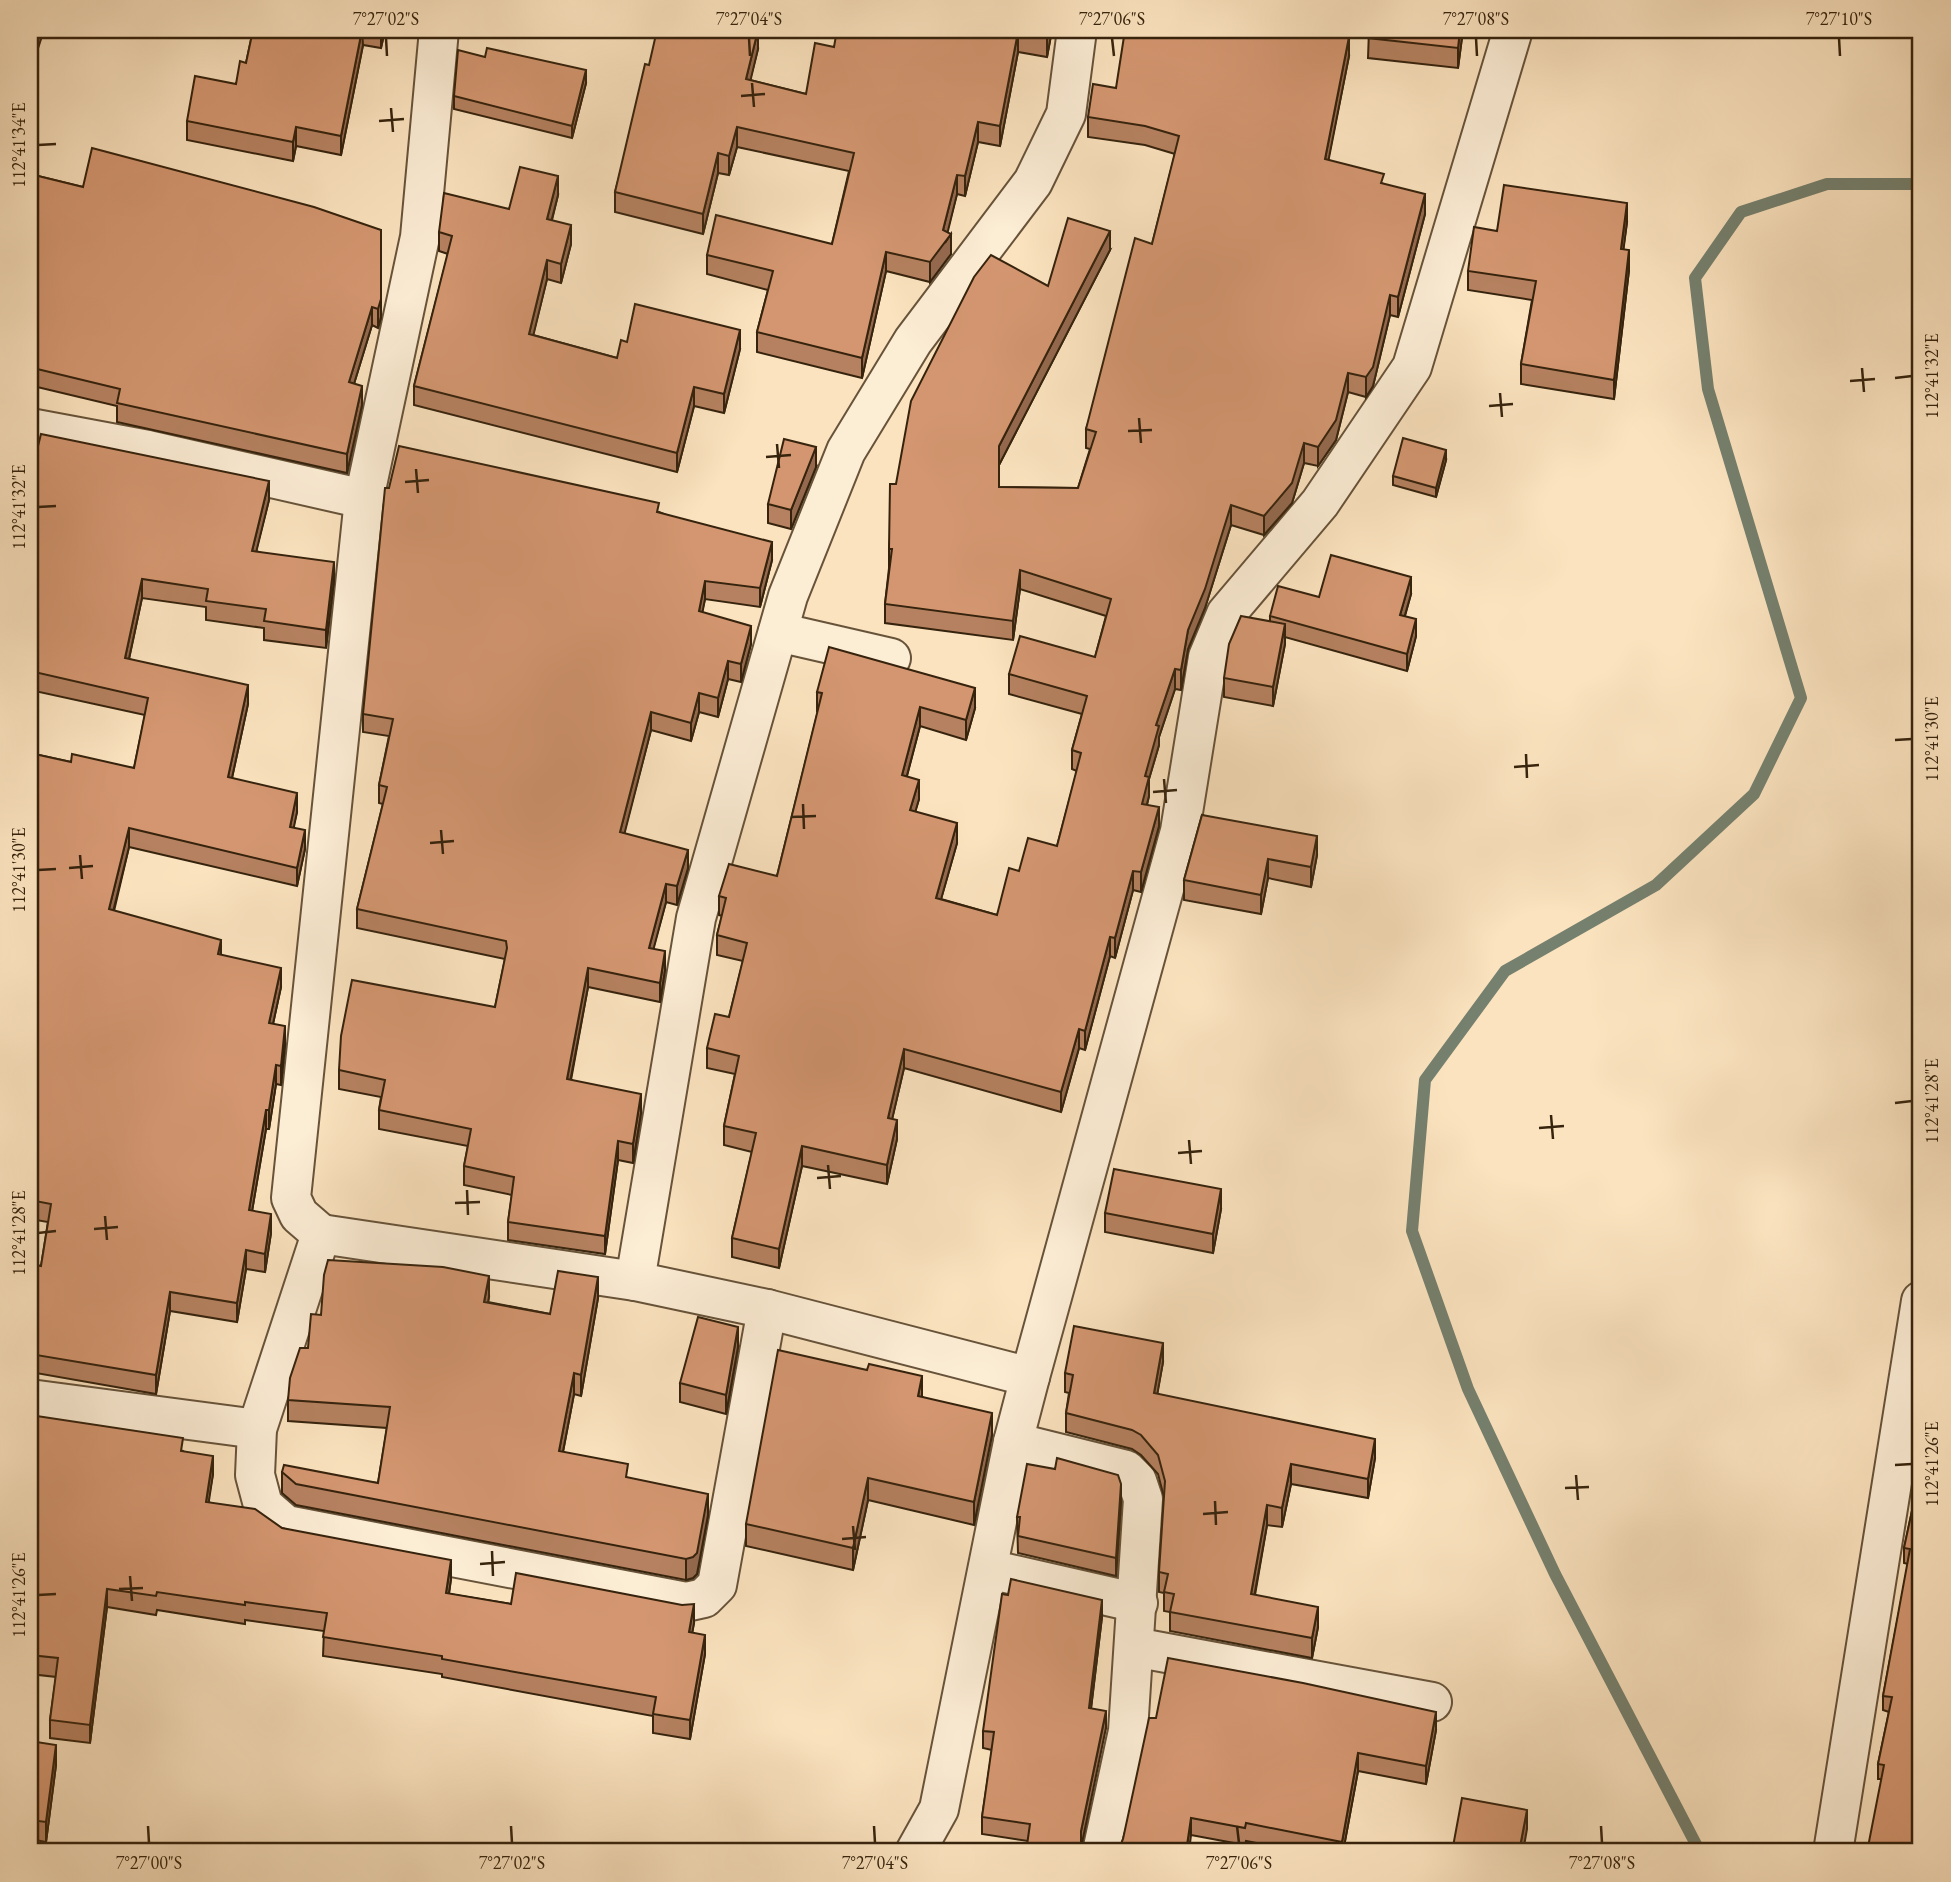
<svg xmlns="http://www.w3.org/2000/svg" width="1951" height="1882" font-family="'EB Garamond',serif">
<rect width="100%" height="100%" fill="#fbe3bf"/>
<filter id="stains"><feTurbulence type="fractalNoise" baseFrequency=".00286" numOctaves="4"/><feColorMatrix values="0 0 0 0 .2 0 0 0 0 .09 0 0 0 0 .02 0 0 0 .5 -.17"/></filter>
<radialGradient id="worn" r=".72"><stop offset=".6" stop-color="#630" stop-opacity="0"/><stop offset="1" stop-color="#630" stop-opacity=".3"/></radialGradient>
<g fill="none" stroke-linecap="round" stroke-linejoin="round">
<!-- stream -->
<path stroke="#75806e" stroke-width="12" d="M1700 1852 1555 1574 1468 1389 1412 1231 1425 1080 1505 971 1656 885 1754 794 1801 698 1708 389 1695 278 1741 212 1827 184H1921"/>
<defs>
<g id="minor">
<path d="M439 30 420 237 364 499 291 1198 299 1215 321 1234 257 1429 255 1475 263 1505 286 1525 686 1602 704 1598 717 1585 767 1309"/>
<path d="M30 428 148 450 364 499"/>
<path d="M778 632 891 658"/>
<path d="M321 1234 635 1281 767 1309 1030 1377 1180 831 1208 657 1226 614 1320 503 1412 367 1513 30"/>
<path d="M635 1281 696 918 788 596 846 451 913 341 1033 182 1066 114 1077 30"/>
<path d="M30 1399 257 1429"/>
<path d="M1013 1442 1126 1470 1137 1481 1143 1499 1128 1731 1102 1852"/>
<path d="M988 1569 1138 1603"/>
<path d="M1134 1647 1432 1702"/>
<path d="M915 1852 939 1809 1013 1442 1030 1377"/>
<path d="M1833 1852 1921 1301"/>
</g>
</defs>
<!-- minor casing -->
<use href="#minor" stroke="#67533a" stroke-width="42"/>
<!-- minor -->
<use href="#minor" stroke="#fcedd5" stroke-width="38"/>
</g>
<!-- wall -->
<g fill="#b58160" stroke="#36230d" stroke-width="2">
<path d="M253 30H385L381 48 363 45 341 155 296 146 293 161 187 140V121L236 84 246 63Z"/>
<path d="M1052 30 1047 57 1018 52 1000 146 978 142 965 196 957 194 947 232 951 254 930 282 886 271 862 378 757 352V332L768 290 707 274V255L832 244 849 171 737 147 729 175 718 173 703 234 615 212V192L649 65 758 49 750 80 806 94 834 47Z"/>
<path d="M1369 30H1463L1458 68 1368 58Z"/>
<path d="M1349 56 1328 160 1384 184 1425 214 1398 317 1390 315 1373 386 1366 397 1348 392 1336 440 1318 466 1304 463 1292 503 1264 535 1231 525 1205 608 1188 649 1181 690 1175 689 1159 737V745L1149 779V796L1147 805 1159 826 1141 892 1133 890 1115 958 1110 956 1085 1050 1079 1048 1061 1112 904 1068 892 1119 897 1139 887 1184 802 1166 779 1268 732 1257V1238L752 1152 724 1145V1126L735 1074 707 1068V1048L729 1017 743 961 717 955V935L722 916 719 915V896L777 876 818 711H817V692L975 708 966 740 920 726 907 776 919 799 915 812 957 843 941 899 997 915 1019 871 1057 846 1077 771 1072 769V750L1082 714 1009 694V674L1095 657 1106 616 1020 589 1013 640 885 623V604L889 568V549L896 484 1048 286 1110 250 999 465V487L1078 488 1090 449 1086 448V429L1152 244 1175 154 1145 145 1088 137V117L1116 88Z"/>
<path d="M485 57 586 83 572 138 454 109V96Z"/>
<path d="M30 174 83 187 381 230V317L378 328 372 325 354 384 362 405 347 473 117 422V406L33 386 30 401Z"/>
<path d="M558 195 552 220 571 244 561 283 547 279 533 335 617 358 627 342 740 349 724 413 694 406 677 472 414 405V386L448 254 439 251V232L509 209Z"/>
<path d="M1627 222 1623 250 1629 270 1614 399 1521 384V364L1532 300 1468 290V271L1497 231Z"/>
<path d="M1446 460 1436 497 1393 485V476Z"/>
<path d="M816 467 791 529 768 523V504Z"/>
<path d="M30 478 269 500 256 551 334 580 326 648 264 640V628L206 620V607L142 598 129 659 248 704 232 778 297 812 293 828 305 849 297 886 129 847 114 911 221 955 281 987 273 1024 285 1045 281 1085 276 1084 269 1129H266L252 1211 271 1233 265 1272 246 1269 237 1322 170 1311 156 1394 30 1372V1264L41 1266 48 1222 30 1219V753L71 762 134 768 145 715 30 690Z"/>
<path d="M659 512 772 560 760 607 705 599 702 612 751 644 741 682 728 679 718 717 699 712 691 741 651 730 624 833 688 868 677 905 666 902 653 949 665 970 660 1002 588 987 571 1080 641 1113 633 1163 618 1160 605 1254 508 1240V1222L512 1195 464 1185V1166L468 1146 379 1129V1110L381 1097 339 1089V1070L495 1007 505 959 357 928V909L383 804 379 803V785L389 736 363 732V714Z"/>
<path d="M1411 594 1405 616 1416 636 1407 671 1285 637V644L1273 706 1224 697V678L1270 621V616L1319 597Z"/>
<path d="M1202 815 1317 855 1311 887 1268 878 1261 914 1184 900V880Z"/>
<path d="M1221 1209 1213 1253 1105 1232V1213Z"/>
<path d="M489 1297 488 1302 550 1314 598 1298 581 1396 574 1394 563 1452 628 1478 708 1515 697 1574 693 1578 686 1580 296 1505 282 1493V1472L378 1483 387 1428 288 1421V1400L321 1315Z"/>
<path d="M738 1347 726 1414 680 1402V1383Z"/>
<path d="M1163 1362 1157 1394 1375 1458 1368 1498 1291 1484 1282 1527 1267 1525 1255 1595 1318 1627 1312 1658 1170 1631V1612L1164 1611V1593L1159 1592V1572L1164 1497 1158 1474 1141 1455 1132 1449 1066 1432V1413L1069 1393 1065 1392V1373Z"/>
<path d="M922 1397 992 1435 974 1525 868 1500 853 1570 746 1546V1524Z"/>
<path d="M30 1415 183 1451 213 1474 208 1502 282 1528 451 1579 449 1594 511 1604 694 1623 692 1633 705 1654 690 1739 653 1733V1716L442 1677V1674L323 1656 324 1631 245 1620V1624L157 1610 156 1615 107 1607 90 1743 50 1738V1720L56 1677 30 1674Z"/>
<path d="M1921 1469V1852L1881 1779H1878V1764L1889 1712 1883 1710V1696L1908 1564 1904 1563V1548Z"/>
<path d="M1121 1502 1116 1576 1018 1553 1017 1517Z"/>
<path d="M1102 1617 1091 1708 1106 1728 1028 1841 982 1834V1817L992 1750 983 1748V1731Z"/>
<path d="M1156 1718 1436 1730 1426 1784 1358 1771 1343 1852H1303L1246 1841 1245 1845 1191 1835 1119 1849 1123 1839Z"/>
<path d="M30 1741 56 1765 46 1842 30 1839Z"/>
</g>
<!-- shaded-wall -->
<g fill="#94694e" stroke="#36230d" stroke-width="2">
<path d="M38 30H44L30 73V54Z"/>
<path d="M362 30 363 45 341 155V136Z"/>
<path d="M381 30H385L381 48Z"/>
<path d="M758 30V49L746 99V79Z"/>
<path d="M1048 30H1052L1047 57V38Z"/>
<path d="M1460 30H1463L1458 68V48Z"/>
<path d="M1018 32V52L1000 146V126Z"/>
<path d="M1349 37V56L1325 178V159Z"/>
<path d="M586 70V83L572 138V126Z"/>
<path d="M978 122V142L965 196V176Z"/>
<path d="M296 127V146L293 161V142Z"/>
<path d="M737 127V147L729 175V156Z"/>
<path d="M718 153V173L703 234V214Z"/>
<path d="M957 175V194L945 243 951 234V254L930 282V262L943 230Z"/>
<path d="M558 176V195L547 238V219Z"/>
<path d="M1425 194V214L1398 317V297Z"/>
<path d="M1627 203V222L1621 269V249Z"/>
<path d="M571 225V244L561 283V264Z"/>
<path d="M381 230V317L378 328V309Z"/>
<path d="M1110 231V250L999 465V446Z"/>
<path d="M1629 250V270L1614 399V380Z"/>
<path d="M886 252V271L862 378V358Z"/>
<path d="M547 260V279L529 353V334Z"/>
<path d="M1390 295V315L1373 386 1366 397V377Z"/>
<path d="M372 307V325L349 400V382Z"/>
<path d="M740 330V349L724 413V394Z"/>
<path d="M33 368V386L30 401V382Z"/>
<path d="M1348 373V392L1336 440 1318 466V447Z"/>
<path d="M362 386V405L347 473V454Z"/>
<path d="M694 387V406L677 472V453Z"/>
<path d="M1304 443V463L1292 503 1264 535V516Z"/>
<path d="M816 447V467L791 529V510Z"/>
<path d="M1446 450V460L1436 497V488Z"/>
<path d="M269 481V500L252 569V551Z"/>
<path d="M1231 505V525L1205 608 1188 649 1181 690V670L1188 630Z"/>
<path d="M772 542V560L760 607V588Z"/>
<path d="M334 562V580L326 648V630Z"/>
<path d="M1020 570V589L1013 640V621Z"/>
<path d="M1411 577V594L1400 632V615Z"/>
<path d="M142 579V598L125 677V658Z"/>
<path d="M705 581V599L699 630V611Z"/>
<path d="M1416 619V636L1407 671V654Z"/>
<path d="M1285 624V644L1273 706V687Z"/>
<path d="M751 626V644L741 682V664Z"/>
<path d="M728 661V679L718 717V698Z"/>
<path d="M1175 669V689L1159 737V745L1149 779V796L1142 823V804L1145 776 1156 725Z"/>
<path d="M248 685V704L228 796V777Z"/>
<path d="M975 688V708L966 740V720Z"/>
<path d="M699 693V712L691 741V723Z"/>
<path d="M920 707V726L902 794V775Z"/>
<path d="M651 712V730L620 851V832Z"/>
<path d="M919 780V799L910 830V810Z"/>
<path d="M297 793V812L290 846V827Z"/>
<path d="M1159 807V826L1141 892V872Z"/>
<path d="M957 823V843L936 917V898Z"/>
<path d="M129 828V847L109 928V909Z"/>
<path d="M305 830V849L297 886V868Z"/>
<path d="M1317 836V855L1311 887V867Z"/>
<path d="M688 850V868L677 905V886Z"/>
<path d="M1268 859V878L1261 914V895Z"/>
<path d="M1133 871V890L1115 958V938Z"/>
<path d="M666 884V902L649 966V948Z"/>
<path d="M1110 937V956L1085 1050V1031Z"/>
<path d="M221 940V959L218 954Z"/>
<path d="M665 951V970L660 1002V983Z"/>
<path d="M281 968V987L269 1042V1023Z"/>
<path d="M588 968V987L567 1098V1079Z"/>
<path d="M285 1026V1045L281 1085V1066Z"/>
<path d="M1079 1029V1048L1061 1112V1092Z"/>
<path d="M904 1049V1068L888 1137V1118Z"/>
<path d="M276 1065V1084L269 1129V1110Z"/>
<path d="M641 1094V1113L633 1163V1144Z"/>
<path d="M266 1110V1129L249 1229V1210Z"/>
<path d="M897 1120V1139L887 1184V1165Z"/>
<path d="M618 1141V1160L605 1254V1236Z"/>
<path d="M802 1146V1166L779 1268V1249Z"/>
<path d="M1221 1189V1209L1213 1253V1234Z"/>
<path d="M271 1214V1233L265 1272V1254Z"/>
<path d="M246 1250V1269L237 1322V1303Z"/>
<path d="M489 1276V1297L484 1323V1302Z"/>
<path d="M598 1277V1298L581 1396V1375Z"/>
<path d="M170 1292V1311L156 1394V1375Z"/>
<path d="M738 1327V1347L726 1414V1395Z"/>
<path d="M1163 1343V1362L1154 1413V1393Z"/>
<path d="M574 1373V1394L559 1472V1451Z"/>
<path d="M922 1376V1399L918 1396Z"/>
<path d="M992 1413V1435L974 1525V1502Z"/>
<path d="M1375 1439V1458L1368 1498V1479Z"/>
<path d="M213 1456V1474L206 1520V1502Z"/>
<path d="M1291 1464V1484L1282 1527V1508Z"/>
<path d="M868 1478V1500L853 1570V1548Z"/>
<path d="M1121 1484V1502L1116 1576V1558Z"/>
<path d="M708 1494V1515L697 1574 693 1578 686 1580V1559Z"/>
<path d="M1267 1505V1525L1251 1614V1594Z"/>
<path d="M451 1560V1579L446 1612V1593Z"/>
<path d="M107 1589V1607L90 1743V1725Z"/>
<path d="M1102 1600V1617L1089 1726V1708Z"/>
<path d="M694 1604V1623L689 1651V1632Z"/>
<path d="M1318 1607V1627L1312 1658V1638Z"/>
<path d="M705 1635V1654L690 1739V1720Z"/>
<path d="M1106 1711V1728L1081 1848V1831Z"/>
<path d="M1436 1712V1730L1426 1784V1766Z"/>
<path d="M56 1745V1765L46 1842V1822Z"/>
<path d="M1358 1753V1771L1343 1852H1342V1842Z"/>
<path d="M1527 1810V1829L1523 1852H1519Z"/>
<path d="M1191 1818V1835L1189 1852H1186Z"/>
</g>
<!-- building -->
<g fill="#d39670" stroke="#36230d" stroke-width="2">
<path d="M30 30H38L30 54Z"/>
<path d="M253 30H362L341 136 296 127 293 142 187 121 195 76 236 84 240 61 246 63Z"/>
<path d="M657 30H758L746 79 806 94 815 43 834 47 837 30H1048L1047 38 1018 32 1000 126 978 122 965 176 957 175 943 230 951 234 930 262 886 252 862 358 757 332 773 271 707 255 716 215 832 244 854 153 737 127 729 156 718 153 703 214 615 192 645 64 649 65Z"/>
<path d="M1125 30H1315L1349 37 1325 159 1384 174 1381 183 1425 194 1398 297 1390 295 1373 367 1366 377 1348 373 1336 420 1318 447 1304 443 1292 483 1264 516 1231 505 1205 589 1188 630 1181 670 1175 669 1156 725 1159 726 1145 776 1149 777 1142 804 1159 807 1141 872 1133 871 1115 938 1110 937 1085 1031 1079 1029 1061 1092 904 1049 888 1118 897 1120 887 1165 802 1146 779 1249 732 1238 756 1133 724 1126 739 1056 707 1048 715 1014 729 1017 747 943 717 935 726 898 719 896 729 864 777 876 822 693 817 692 829 647 975 688 966 720 920 707 902 775 919 780 910 810 957 823 936 898 997 915 1009 868 1019 871 1028 838 1057 846 1081 753 1072 750 1087 696 1009 674 1020 636 1095 657 1111 599 1020 570 1013 621 885 604 892 549H889L890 484H896L911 401 974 277 991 255 1048 286 1068 218 1110 231 999 446V487L1078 488 1096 432 1086 429 1135 238 1152 244 1179 136 1145 126 1088 117 1093 84 1116 88Z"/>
<path d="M1369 30H1460L1458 48 1368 38Z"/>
<path d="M487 48 586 70 572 126 454 96 458 50 485 57Z"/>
<path d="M92 148 314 207 381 230V299L378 309 372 307 349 382 362 386 347 454 117 403 120 389 33 368 30 382V174L83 187Z"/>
<path d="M520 167 558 176 547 219 571 225 561 264 547 260 529 334 617 358 621 340 627 342 635 304 740 330 724 394 694 387 677 453 414 386 452 236 439 232 444 193 509 209Z"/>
<path d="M1504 185 1627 203 1621 249 1629 250 1614 380 1521 364 1536 281 1468 271 1474 227 1497 231Z"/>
<path d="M41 434 269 481 252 551 334 562 326 630 264 621 266 609 206 601 208 589 142 579 125 658 248 685 228 777 297 793 290 827 305 830 297 868 129 828 109 909 221 940 218 954 281 968 269 1023 285 1026 281 1066 276 1065 269 1110H266L249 1210 271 1214 265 1254 246 1250 237 1303 170 1292 156 1375 30 1354V1264L41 1266 51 1204 30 1200V753L71 762 72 754 134 768 148 698 30 671V478Z"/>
<path d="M1403 438 1446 450 1436 488 1393 476Z"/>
<path d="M784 439 816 447 791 510 768 504Z"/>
<path d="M399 446 659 503 657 512 772 542 760 588 705 581 699 611 751 626 741 664 728 661 718 698 699 693 691 723 651 712 620 832 688 850 677 886 666 884 649 948 665 951 660 983 588 968 567 1079 641 1094 633 1144 618 1141 605 1236 508 1222 514 1177 464 1166 471 1129 379 1110 385 1080 339 1070 341 1036 352 980 495 1007 507 948 506 941 357 909 387 787 379 785 393 719 363 714 385 488H389Z"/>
<path d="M1331 555 1411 577 1400 615 1416 619 1407 654 1270 616 1278 586 1319 597Z"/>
<path d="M1241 616 1285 624 1273 687 1224 678 1229 644Z"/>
<path d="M1202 815 1317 836 1311 867 1268 859 1261 895 1184 880Z"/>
<path d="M1114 1169 1221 1189 1213 1234 1105 1213Z"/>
<path d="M328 1260 443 1267 489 1276 484 1302 550 1314 558 1271 598 1277 581 1375 574 1373 559 1451 628 1464 626 1477 708 1494 697 1553 693 1557 686 1559 296 1484 282 1472 284 1465 378 1483 390 1407 288 1400 290 1378 300 1348H308L311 1314 321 1315 324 1275Z"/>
<path d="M698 1317 738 1327 726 1395 680 1383Z"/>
<path d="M1074 1326 1163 1343 1154 1393 1375 1439 1368 1479 1291 1464 1282 1508 1267 1505 1251 1594 1318 1607 1312 1638 1170 1612 1174 1594 1164 1592 1168 1574 1159 1572 1165 1481 1158 1455 1141 1435 1132 1430 1066 1413 1073 1375 1065 1373Z"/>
<path d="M778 1350 867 1370 869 1364 922 1376 918 1396 992 1413 974 1502 868 1478 853 1548 746 1524Z"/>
<path d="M30 1415 183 1438 181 1451 213 1456 206 1502 255 1509 282 1528 451 1560 446 1593 511 1604 516 1573 682 1605 694 1604 689 1632 705 1635 690 1720 653 1714 656 1697 442 1659V1656L323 1637 327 1613 245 1602V1605L157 1592 156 1596 107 1589 90 1725 50 1720 58 1658 30 1655Z"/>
<path d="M1057 1458 1118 1475 1121 1484 1116 1558 1018 1536 1020 1517H1017L1027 1464 1055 1469Z"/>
<path d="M1921 1469V1852H1867L1884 1765 1878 1764 1892 1697 1883 1696 1910 1549 1904 1548Z"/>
<path d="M1011 1579 1102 1600 1089 1708 1106 1711 1081 1831V1842L1088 1851 1090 1852H1026L1030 1824 982 1817 994 1732 983 1731 1002 1594 1008 1595Z"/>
<path d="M1168 1658 1303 1683 1436 1712 1426 1766 1358 1753 1342 1842 1246 1823 1245 1828 1191 1818 1186 1852H1113L1119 1849 1123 1839 1149 1718H1156Z"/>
<path d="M30 1741 56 1745 46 1822 30 1820Z"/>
<path d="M1462 1798 1527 1810 1519 1852H1452Z"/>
</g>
<!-- ticks -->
<path fill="none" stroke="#36230d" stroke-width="2.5" d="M386 38 387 56M749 38 750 56M1112 38 1114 56M1476 38 1477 56M1839 38 1840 56M752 83 754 107M741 96 765 94M391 108 393 132M379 121 404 119M38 145 56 144M1862 368 1864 392M1895 378 1912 376M1850 381 1875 379M1500 393 1502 417M1489 406 1513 404M1139 418 1141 443M1128 431 1152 430M777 444 779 468M766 457 791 455M416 469 418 493M405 482 429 480M38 507 56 506M1895 740 1912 739M1526 754 1527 778M1514 767 1539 765M1164 779 1166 803M1153 792 1177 790M803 804 804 829M791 817 816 816M441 830 443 854M430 843 454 841M80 855 82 879M69 868 93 866M38 870 56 869M1895 1103 1912 1101M1551 1115 1553 1139M1539 1128 1564 1126M1189 1140 1191 1164M1178 1153 1202 1151M828 1165 830 1189M817 1178 841 1176M467 1190 468 1215M455 1203 480 1202M105 1216 107 1240M94 1229 118 1227M38 1233 56 1231M1895 1465 1912 1464M1576 1475 1578 1500M1565 1488 1589 1487M1215 1501 1216 1525M1203 1514 1228 1512M853 1526 855 1550M842 1539 866 1537M492 1551 493 1576M480 1564 505 1562M130 1576 132 1601M119 1589 143 1588M38 1595 56 1594M148 1826 149 1843M511 1826 512 1843M874 1826 875 1843M1237 1826 1239 1843M1601 1826 1602 1843"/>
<!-- margin -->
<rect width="1951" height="1882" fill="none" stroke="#fbe3bf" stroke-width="77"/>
<rect x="38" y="38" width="1874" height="1805" fill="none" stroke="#36230d" stroke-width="2.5"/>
<g font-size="18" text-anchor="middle" fill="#36230d">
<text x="386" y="25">7°27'02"S</text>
<text x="749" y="25">7°27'04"S</text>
<text x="1112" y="25">7°27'06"S</text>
<text x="1476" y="25">7°27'08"S</text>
<text x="1839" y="25">7°27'10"S</text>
<text transform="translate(19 145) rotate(-90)" y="6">112°41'34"E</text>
<text transform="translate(1932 376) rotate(-90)" y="6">112°41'32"E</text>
<text transform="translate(19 507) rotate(-90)" y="6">112°41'32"E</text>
<text transform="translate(1932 739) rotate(-90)" y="6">112°41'30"E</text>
<text transform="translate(19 870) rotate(-90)" y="6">112°41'30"E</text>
<text transform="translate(1932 1101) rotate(-90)" y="6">112°41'28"E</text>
<text transform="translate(19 1233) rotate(-90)" y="6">112°41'28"E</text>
<text transform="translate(1932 1464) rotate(-90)" y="6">112°41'26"E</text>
<text transform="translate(19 1595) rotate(-90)" y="6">112°41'26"E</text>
<text x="149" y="1869">7°27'00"S</text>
<text x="512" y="1869">7°27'02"S</text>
<text x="875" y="1869">7°27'04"S</text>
<text x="1239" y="1869">7°27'06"S</text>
<text x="1602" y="1869">7°27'08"S</text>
</g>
<rect width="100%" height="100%" filter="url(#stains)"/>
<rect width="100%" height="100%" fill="url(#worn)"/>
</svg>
